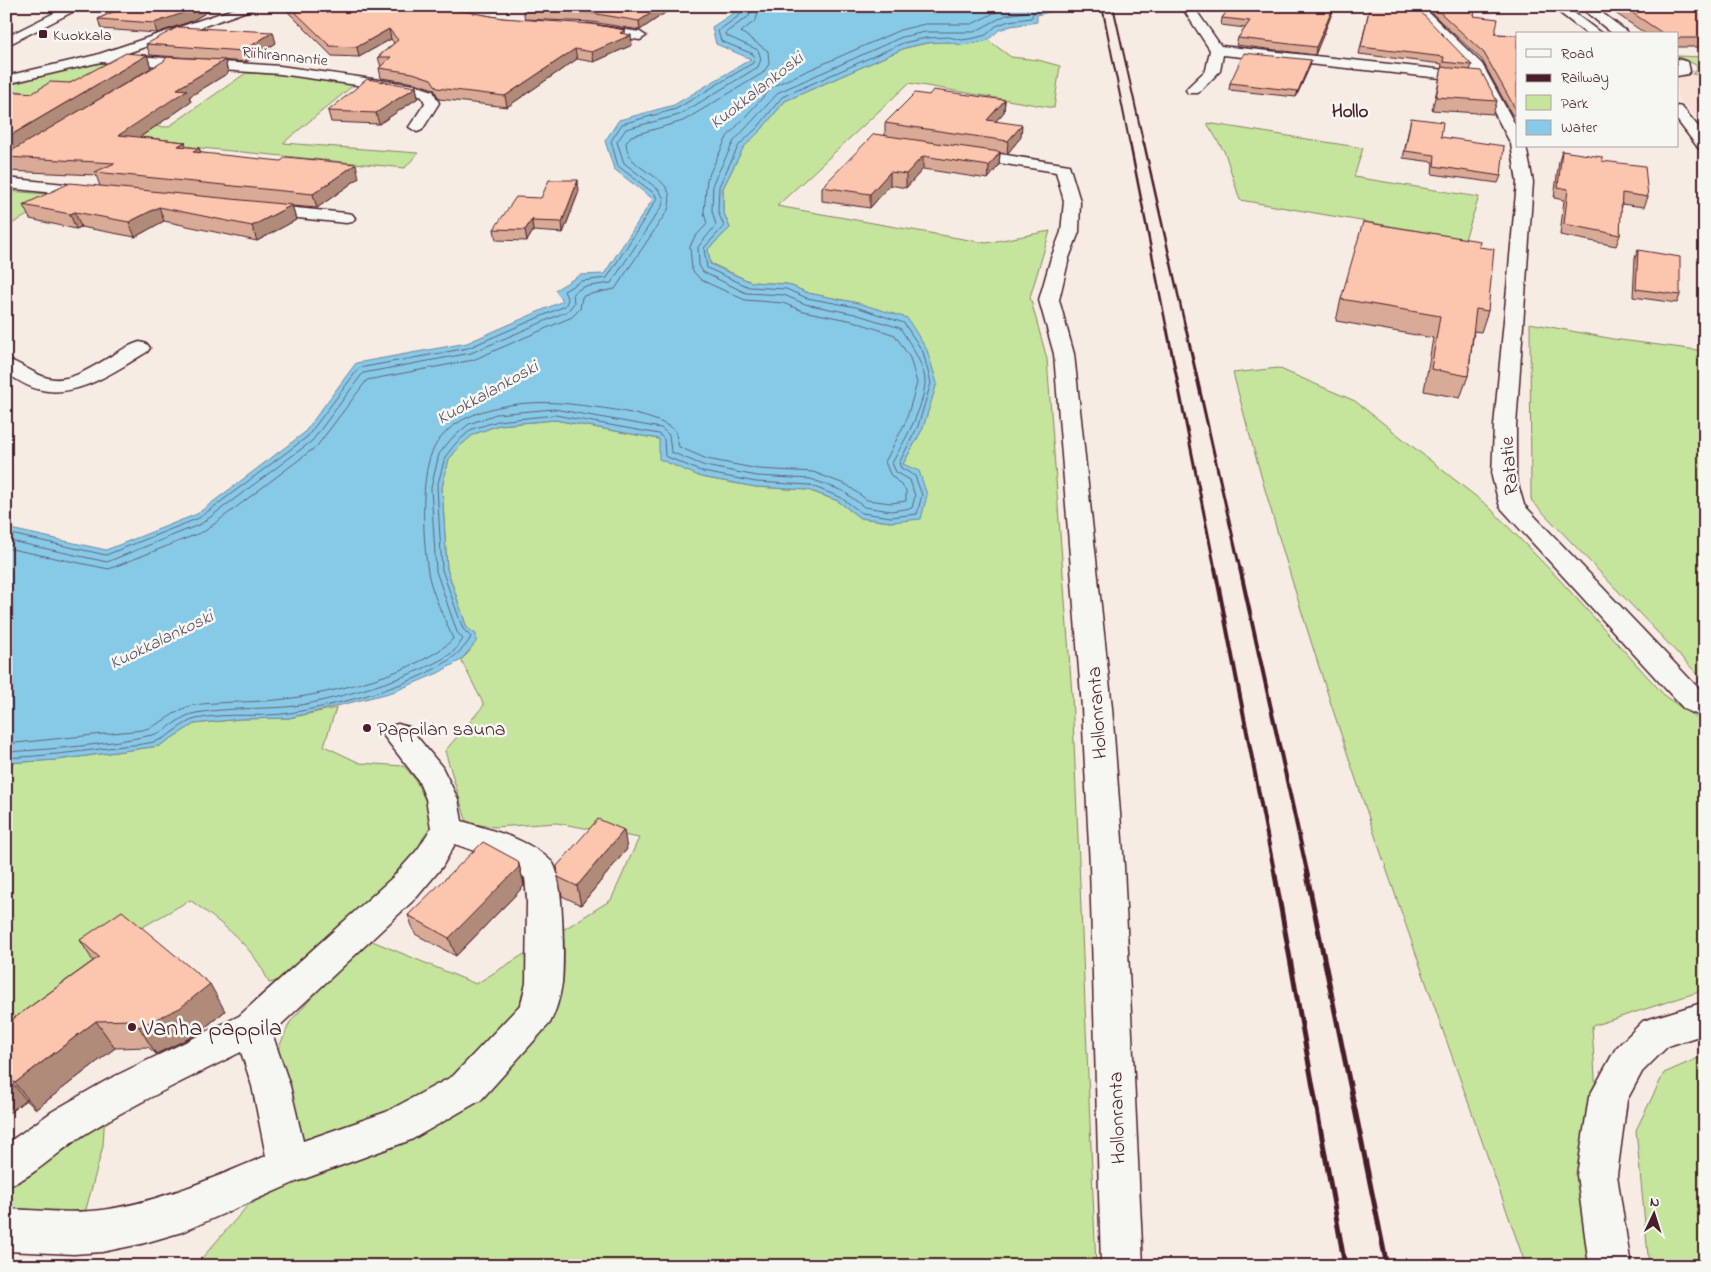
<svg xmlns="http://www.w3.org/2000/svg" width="1711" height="1272" font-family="'Indie Flower',sans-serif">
<rect width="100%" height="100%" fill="#f7ece4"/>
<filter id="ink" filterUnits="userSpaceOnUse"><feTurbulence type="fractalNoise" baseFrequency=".02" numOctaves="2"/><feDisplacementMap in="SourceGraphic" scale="10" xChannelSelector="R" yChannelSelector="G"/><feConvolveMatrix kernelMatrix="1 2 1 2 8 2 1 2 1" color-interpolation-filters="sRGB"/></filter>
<g filter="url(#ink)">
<!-- built -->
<path fill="#f8e1d4" d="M1692 74 1705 75V128L1677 97V77Z"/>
<!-- green -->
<g fill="#c5e49c" stroke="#888264">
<path d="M988 40 1011 57 1038 60 1060 66 1054 108 909 83 777 206 986 243 1050 231 1030 297 1047 359 1072 694 1096 1266H195L249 1204 254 1203 279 1142 291 1085 276 1054 290 1022 365 938 476 984 611 900 639 838 557 823 494 827 467 823 445 751 484 705 461 660 470 651 467 628 447 569 442 487 449 459 460 446 474 434 499 425 555 420 659 439 701 477 756 487 808 490 838 501 860 518 891 522 903 464 923 428 858 303 808 293 787 284 751 282 710 263 708 249 730 228 723 211V188L743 148 761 130 785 101 905 48C919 45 934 40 949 42 967 44 969 45 988 40Z"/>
<path d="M1677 56 1705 57V75L1692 74 1698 69 1696 65Z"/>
<path d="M112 62 148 69V72L109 96 6 94V86L81 65Z"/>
<path d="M246 73 289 75 355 84 283 143 418 153 405 168 68 135 88 123 168 127Z"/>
<path d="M1207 123 1363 148 1354 177 1479 197 1465 239 1240 200 1225 153Z"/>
<path d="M6 191 64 195 6 227Z"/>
<path d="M1530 323 1613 339 1705 351V682L1531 500Z"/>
<path d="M1278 368 1355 401 1488 506 1558 578 1666 697 1705 724V990L1592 1026 1606 1266H1526C1423 971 1312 676 1233 373Z"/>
<path d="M336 708 324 746 360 763 404 766 415 779 431 812 430 834 407 868 291 978 269 983C254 946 221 923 190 900L134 932 6 1036V763L57 760 159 746 194 724 240 719 289 718Z"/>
<path d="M1705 1055V1266H1649L1636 1130 1664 1073Z"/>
<path d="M105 1111 103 1146 85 1213 6 1211V1180Z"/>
</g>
<!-- water -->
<path fill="#87cae8" stroke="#6f869c" d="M744 6H1060L1053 11 1037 15V22L1011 26 999 30 988 40 976 43 961 45 948 42 926 43 905 48 785 101 761 130 743 148 723 188V211L730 228 708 249 710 264 751 282 787 284 808 293 858 303 907 318 927 350 937 383 923 428 903 464 919 471 927 495 921 519 891 522 860 518 838 501 808 490 756 487 701 477 659 459V439L555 420 499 425 474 434 460 446 449 459 442 487 447 569 467 628 476 634V642L461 660 438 673 393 692 289 718 240 719 194 724 159 746 57 760 6 763V528L106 550 197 514 304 433 356 363 467 343 563 301 555 290 580 275 604 274 653 199 614 169 605 141 619 120 674 105 751 59 716 44 712 27Z"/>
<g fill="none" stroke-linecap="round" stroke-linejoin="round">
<!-- shore -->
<g stroke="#626377" stroke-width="1">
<path d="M6 533 106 555 199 518 307 437 359 368 468 348 565 306 568 300 564 291 581 281 607 278 657 199 655 194 618 166 611 141 622 124 676 109 753 63 755 58 753 54 721 41 718 31 744 12 746 6"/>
<path d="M6 540 107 562 201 524 312 441 363 373 471 353 568 311 574 303 573 293 583 287 611 283 662 206 664 199 659 190 624 163 617 142 626 129 679 115 758 67 761 59 758 50 727 36 725 33 749 16 753 6"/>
<path d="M6 548 109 569 205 531 317 446 367 380 473 360 572 317 580 309 582 297 586 295 615 289 668 210C680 172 628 177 626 143L631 136 683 121 763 73 769 64 768 51 741 32 756 20 760 6"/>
<path d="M6 744 142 730C161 726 174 710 193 705 224 701 255 703 285 699 329 694 423 671 453 639 445 619 431 592 428 572 423 541 420 480 432 452 452 405 527 399 570 404 602 408 649 412 675 430L679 447 707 459 758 469 813 472 847 485 867 500 891 503 906 501V490L890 474 885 462 906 421 917 383 910 358 895 335 853 321 803 311 783 303 745 300 701 280 692 270 690 247 694 238 707 224 704 212 707 179 727 137 773 86 900 30 925 24H972L1000 10 1013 6"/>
<path d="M6 752C55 749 105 745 152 735 168 732 180 715 196 713 226 708 256 709 286 707 322 704 428 674 454 651 457 648 460 643 463 639L457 632 436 571 431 488 439 454 452 438 469 424 496 414 554 409 661 428 669 435 671 452 705 466 757 476 811 479 843 491 864 507 891 511 912 508 915 496 910 480 896 472 892 463C905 439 922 412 925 384 926 367 909 342 900 328L855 314 805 304 784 295 746 293 703 272 699 265 698 247 716 225 712 211 713 183 734 141 779 92 902 37 925 32H974L1006 15 1026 12 1030 6"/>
<path d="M6 758C43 756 79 752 115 747 128 745 144 745 157 741 170 737 182 722 196 719 227 712 260 718 290 713 336 705 449 680 471 637L463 629 442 570 437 487 445 457 456 443 472 429 498 421 555 415 659 434 664 439 665 456 703 472 756 482 809 485 840 497 862 513 891 517 917 514 922 495 915 476 901 468 899 463 918 426 931 383 923 352 904 323 856 307 807 298 786 289 749 287 707 268 704 248 724 226 718 212 719 186 739 145 758 127 782 97 903 43 926 38 949 37 962 40 975 38 986 35 996 26 1009 21 1031 18 1035 10 1051 6"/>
</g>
<defs>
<g id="minor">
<path d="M242 6H261L122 55 280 66 415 85 433 91 439 103 422 130 417 132 409 127 425 103 422 97 412 93 280 74 101 62 6 84V76L96 55Z"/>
<path d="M1181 6H1193L1221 46 1473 73 1469 66 1409 6H1422L1482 64 1517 128V146H1526L1533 182 1516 426V477L1524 505 1705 695V718L1684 709 1500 507 1492 477 1494 426 1517 182 1511 144 1478 82 1223 55 1220 71 1198 93H1188L1186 90 1188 87 1206 70 1210 50Z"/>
<path d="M1551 6H1565L1602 34H1587Z"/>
<path d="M1593 6 1626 31 1627 34H1613L1580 7Z"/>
<path d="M587 24 640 32 646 36 640 40 582 31 581 28Z"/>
<path d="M1677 59 1688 62 1690 71 1688 74 1677 76Z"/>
<path d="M1677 106 1682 107 1705 135V151L1699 149 1677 120Z"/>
<path d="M962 148 1069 165 1080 201 1079 232 1069 258 1059 300 1074 354 1112 708 1124 866 1143 1266H1101L1090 866 1082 708 1054 354 1039 300 1051 258 1061 232 1064 201 1056 172 956 156 954 153 956 150Z"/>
<path d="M6 178 94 187 100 188 102 192 100 196 94 197 6 188Z"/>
<path d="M256 204 346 213 352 214 355 218 352 222 346 223 250 213 247 209 250 205Z"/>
<path d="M140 342 147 344 150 348 147 352C115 371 76 400 37 389 26 386 16 379 6 373V359C21 363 33 374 48 378 78 386 113 349 140 342Z"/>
<path d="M398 724 409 727 442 767 458 799 462 821C493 831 528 838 552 862 564 874 564 963 562 983 560 997 556 1011 550 1023L481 1100 411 1140 296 1182 182 1232 141 1244 102 1252 74 1254 6 1251V1209C38 1210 71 1214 102 1210 160 1202 212 1178 266 1156L252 1086 241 1052C188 1079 133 1104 82 1136 56 1153 35 1176 6 1187V1144L53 1111 107 1080 239 1016 393 877 418 849 431 828 426 799 418 780 383 735 387 727ZM455 844 504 861 525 878 527 899 526 983 521 1004 453 1076 386 1112 303 1141 290 1086 272 1033 417 897 442 867Z"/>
<path d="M1705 1002V1034L1668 1046 1642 1072 1627 1100 1617 1175 1631 1266H1589L1577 1175 1589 1097 1616 1048 1643 1021Z"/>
</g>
<path id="major" d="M68 6H84L6 46V37Z"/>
</defs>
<!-- minor casing -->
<use href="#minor" stroke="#4a1f2b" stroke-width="3"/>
<!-- major casing -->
<use href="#major" stroke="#4a1f2b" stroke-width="3"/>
<!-- minor -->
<use href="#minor" fill="#f6f6f2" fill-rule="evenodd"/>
<!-- major -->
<use href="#major" fill="#f6f6f2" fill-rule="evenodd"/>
<!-- rail-far4 -->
<g stroke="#4a1f2b" stroke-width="2">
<path d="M1102 6 1130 145"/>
<path d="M1113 6 1144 145"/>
</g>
<!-- rail-far3 -->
<g stroke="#4a1f2b" stroke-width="2.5">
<path d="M1130 143 1167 330"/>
<path d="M1144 143 1186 330"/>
</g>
<!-- rail-far2 -->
<g stroke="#4a1f2b" stroke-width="3">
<path d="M1167 329 1215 569"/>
<path d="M1186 329 1240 569"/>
</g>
<!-- rail-far1 -->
<g stroke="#4a1f2b" stroke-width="4">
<path d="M1215 568 1275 876"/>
<path d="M1240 568 1308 876"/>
</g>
<!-- rail -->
<g stroke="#4a1f2b" stroke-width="5">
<path d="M1275 875 1345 1266"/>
<path d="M1307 875 1387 1266"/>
</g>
</g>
<!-- wall -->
<g fill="#d9aa96" stroke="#4a1f2b">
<path d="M125 6H217L192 21 157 33 101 29 98 19Z"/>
<path d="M282 6H435L502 18 625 30V34L632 45 594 62 577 59 507 107 439 99 434 89 415 83 381 78 379 68 381 67 378 57 394 43 391 39 359 57 332 56Z"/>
<path d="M531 6H675L640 30 592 22 525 19 523 10Z"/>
<path d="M706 6H731L729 8Z"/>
<path d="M1208 6H1335L1315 55 1236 45 1238 38 1245 28 1221 25 1222 18 1228 10 1208 8Z"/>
<path d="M1370 6 1472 65 1470 70 1497 101 1493 114 1432 110 1442 69H1441L1442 64 1359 54Z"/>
<path d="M1424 6H1475L1474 16 1495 34 1517 35V115H1512L1482 60Z"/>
<path d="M1605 6H1705V47H1677V34H1646Z"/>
<path d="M276 43 246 62 150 55 146 44Z"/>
<path d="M147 55 151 68 63 120 225 60 228 73 189 97 191 102 140 137 185 142 186 147 199 148 201 153 359 178 317 208 292 206 296 220 257 241 164 221 135 237 81 227 76 229 30 219 23 205 100 186 96 175 7 171 6 169V91L33 93 70 83Z"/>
<path d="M1311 60 1310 66 1296 97 1229 90 1230 83Z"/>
<path d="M416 87 418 98 379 124 331 122 328 111Z"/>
<path d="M929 95 1005 100 1004 112 996 121 1021 137 1007 154 1000 153 999 165 988 179 923 169 906 188 890 185 870 208 822 201V187L885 135V123Z"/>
<path d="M1411 118 1501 176 1498 183 1432 174 1433 162 1403 158Z"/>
<path d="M1562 151 1602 161 1648 197 1644 207 1621 204 1620 235 1616 246 1560 235 1564 200 1554 198 1559 161Z"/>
<path d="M579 191 563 233 533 231 527 241 496 240 494 229Z"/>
<path d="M1479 247 1488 311 1481 332 1474 331 1468 376 1460 398 1424 391 1433 338 1336 321 1341 299Z"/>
<path d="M1638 250 1680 295 1677 303 1633 297 1635 258Z"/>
<path d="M627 849 581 905 562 896 558 877Z"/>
<path d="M518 861 523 880 524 886 456 956 415 934 408 915Z"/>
<path d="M80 940 225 1011 196 1035 156 1054 148 1047 115 1048 36 1109 26 1100 6 1115V1024L93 961Z"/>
</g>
<!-- shaded-wall -->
<g fill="#b08b7a" stroke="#4a1f2b">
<path d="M197 6H217L192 21 157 33 154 23Z"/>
<path d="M662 6H675L640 30 639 21Z"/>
<path d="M1334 6H1335L1315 55 1316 47Z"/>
<path d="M389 29 391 39 359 57 357 47Z"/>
<path d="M625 30 626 38 631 35 632 45 594 62 592 52Z"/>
<path d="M273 32 276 43 246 62 243 51Z"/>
<path d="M575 49 577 59 507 107 505 96Z"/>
<path d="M147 55 151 68 6 155V138Z"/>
<path d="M225 60 228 73 189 97 191 102 124 148 119 135 177 89Z"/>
<path d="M1311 60 1310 66 1296 97 1298 91Z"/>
<path d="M416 87 418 98 379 124 376 113Z"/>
<path d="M1005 100 1004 112 986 132 987 120Z"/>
<path d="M1022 125 1021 137 1007 154 1008 141Z"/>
<path d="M185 142 189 155 178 146Z"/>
<path d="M199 148 204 162 193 152Z"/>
<path d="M1000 152 999 165 988 179 989 166Z"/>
<path d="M923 156V169L906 188V174Z"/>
<path d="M356 164 359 178 317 208 313 194Z"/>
<path d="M890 172V185L870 208V194Z"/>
<path d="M578 180 579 191 563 233 562 222Z"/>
<path d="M292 205 296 220 257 241 252 226Z"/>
<path d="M159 207 164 221 135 237 129 222Z"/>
<path d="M75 212 81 227 76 229 70 214Z"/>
<path d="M533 218 532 221 533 231 527 241 525 230Z"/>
<path d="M624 830 627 849 581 905 577 886Z"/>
<path d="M518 861 523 880 524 886 456 956 449 938Z"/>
<path d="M210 984 225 1011 196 1035 156 1054 139 1027Z"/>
<path d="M96 1021 115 1048 36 1109 15 1083Z"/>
<path d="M6 1075 26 1100 6 1115Z"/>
</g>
<!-- building -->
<g fill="#fcc6ae" stroke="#4a1f2b">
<path d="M125 6H197L189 11 154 23 98 19Z"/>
<path d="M289 6H435L502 18 591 24 625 30 620 33 631 35 592 52 575 49 505 96 437 88 431 79 413 73 379 68 391 57H378L398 40 389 29 357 47 330 46Z"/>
<path d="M531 6H662L639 21 591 13 523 10Z"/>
<path d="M1231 6H1334L1316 47 1238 38 1250 21 1222 18Z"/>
<path d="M1370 6H1415L1472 65 1443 62 1444 57 1361 47Z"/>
<path d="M1433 6H1475L1474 16 1498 19 1495 34 1517 35V108H1515L1484 53Z"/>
<path d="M1622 6H1705V38H1677V34H1664Z"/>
<path d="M178 27 273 32 243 51 146 44Z"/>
<path d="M126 53 147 55 6 138V91L33 93 50 82 70 83Z"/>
<path d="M1244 53 1311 60 1298 91 1230 83Z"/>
<path d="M167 57 225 60 177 89 187 90 119 135 185 142 178 146 199 148 193 152 281 161 286 157 356 164 313 194 95 172 115 163 6 157V154L164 61Z"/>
<path d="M1442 67 1481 71 1497 101 1436 97Z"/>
<path d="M367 79 416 87 376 113 328 111Z"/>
<path d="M933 90 1005 100 987 120 1022 125 1008 141 885 123 915 93 929 95Z"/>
<path d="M1411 118 1443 122 1441 137 1504 146 1501 176 1434 166 1435 155 1405 151Z"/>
<path d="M874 134 1000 152 989 166 923 156 906 174 890 172 870 194 822 187Z"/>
<path d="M1562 151 1602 157V161L1645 166 1648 197 1622 193 1620 235 1564 224 1568 189 1558 187Z"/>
<path d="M549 180H578L562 222 532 221 533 218 525 230 494 229 516 197 541 198Z"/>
<path d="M70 183 292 205 252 226 159 207 129 222 75 212 70 214 23 205Z"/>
<path d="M1363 222 1480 241 1479 247 1494 249 1488 311 1476 309 1468 376 1431 369 1440 316 1341 299Z"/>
<path d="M1638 250 1680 257V295L1636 289Z"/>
<path d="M598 819 624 830 577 886 558 877 557 866Z"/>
<path d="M483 842 518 861 519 867 449 938 408 915Z"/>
<path d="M122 911 210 984 180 1008 139 1027 131 1020 96 1021 15 1083 6 1074V1024L99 957 80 940Z"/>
</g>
</g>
<!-- markers -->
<g fill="#4a1f2b" stroke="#f6f6f2" stroke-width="2">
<rect x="38" y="29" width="10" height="10" rx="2.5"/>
<circle cx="367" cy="728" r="5"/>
<circle cx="132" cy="1027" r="5"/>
</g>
<g text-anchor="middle" stroke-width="5" stroke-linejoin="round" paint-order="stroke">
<!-- far-poi labels -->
<g font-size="16" fill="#4a1f2b" stroke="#f6f6f2" text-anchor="start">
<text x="53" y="40">Kuokkala</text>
</g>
<!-- far-street labels -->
<g font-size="16" fill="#4a1f2b" stroke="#f6f6f2">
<text transform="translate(285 55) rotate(6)" y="6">Riihirannantie</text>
</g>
<!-- far-water labels -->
<g font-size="18" font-style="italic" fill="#5c5264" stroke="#f6f6f2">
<text transform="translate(756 90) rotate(-38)" y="6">Kuokkalankoski</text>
<text transform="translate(487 392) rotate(-29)" y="6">Kuokkalankoski</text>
<text transform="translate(161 639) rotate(-26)" y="6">Kuokkalankoski</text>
</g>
<!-- far-quarter labels -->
<g font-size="19" font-weight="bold" fill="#4a1f2b" stroke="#f6f6f2">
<text x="1350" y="117">Hollo</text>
</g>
<!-- street labels -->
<g font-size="20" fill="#4a1f2b" stroke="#f6f6f2">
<text transform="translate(1508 466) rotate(-95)" y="7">Ratatie</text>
<text transform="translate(1096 713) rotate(-94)" y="7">Hollonranta</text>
<text transform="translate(1116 1118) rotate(-92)" y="7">Hollonranta</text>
</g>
<!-- poi labels -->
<g font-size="20" fill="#4a1f2b" stroke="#f6f6f2" text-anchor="start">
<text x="377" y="735">Pappilan sauna</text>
</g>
<!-- near-poi labels -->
<g font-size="24" fill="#4a1f2b" stroke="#f6f6f2" text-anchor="start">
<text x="142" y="1035">Vanha pappila</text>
</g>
</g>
<!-- margin -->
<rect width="1711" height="1272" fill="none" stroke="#f6f6f2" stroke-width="25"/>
<rect x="12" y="12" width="1686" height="1247" fill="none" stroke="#4a1f2b" stroke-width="2" filter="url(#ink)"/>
<!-- legend -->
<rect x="1516" y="32" width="162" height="115" fill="#f6f6f2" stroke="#b1a0a2"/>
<rect x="1526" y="49" width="25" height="8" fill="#f6f6f2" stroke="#b1a0a2"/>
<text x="1561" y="58" font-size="15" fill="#4a1f2b">Road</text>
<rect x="1526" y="74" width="25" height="8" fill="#4a1f2b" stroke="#b1a0a2"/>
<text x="1561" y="82" font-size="15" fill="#4a1f2b">Railway</text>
<rect x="1526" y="95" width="25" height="15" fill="#c5e49c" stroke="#b1a0a2"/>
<text x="1561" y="108" font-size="15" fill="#4a1f2b">Park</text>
<rect x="1526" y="120" width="25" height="15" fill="#87cae8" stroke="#b1a0a2"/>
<text x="1561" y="132" font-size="15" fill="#4a1f2b">Water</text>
<!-- north arrow -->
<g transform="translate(1654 1214) rotate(4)" stroke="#f6f6f2" stroke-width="4" paint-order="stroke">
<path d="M0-4L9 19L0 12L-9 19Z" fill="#4a1f2b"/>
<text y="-8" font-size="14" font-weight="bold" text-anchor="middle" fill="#4a1f2b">N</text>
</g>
</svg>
